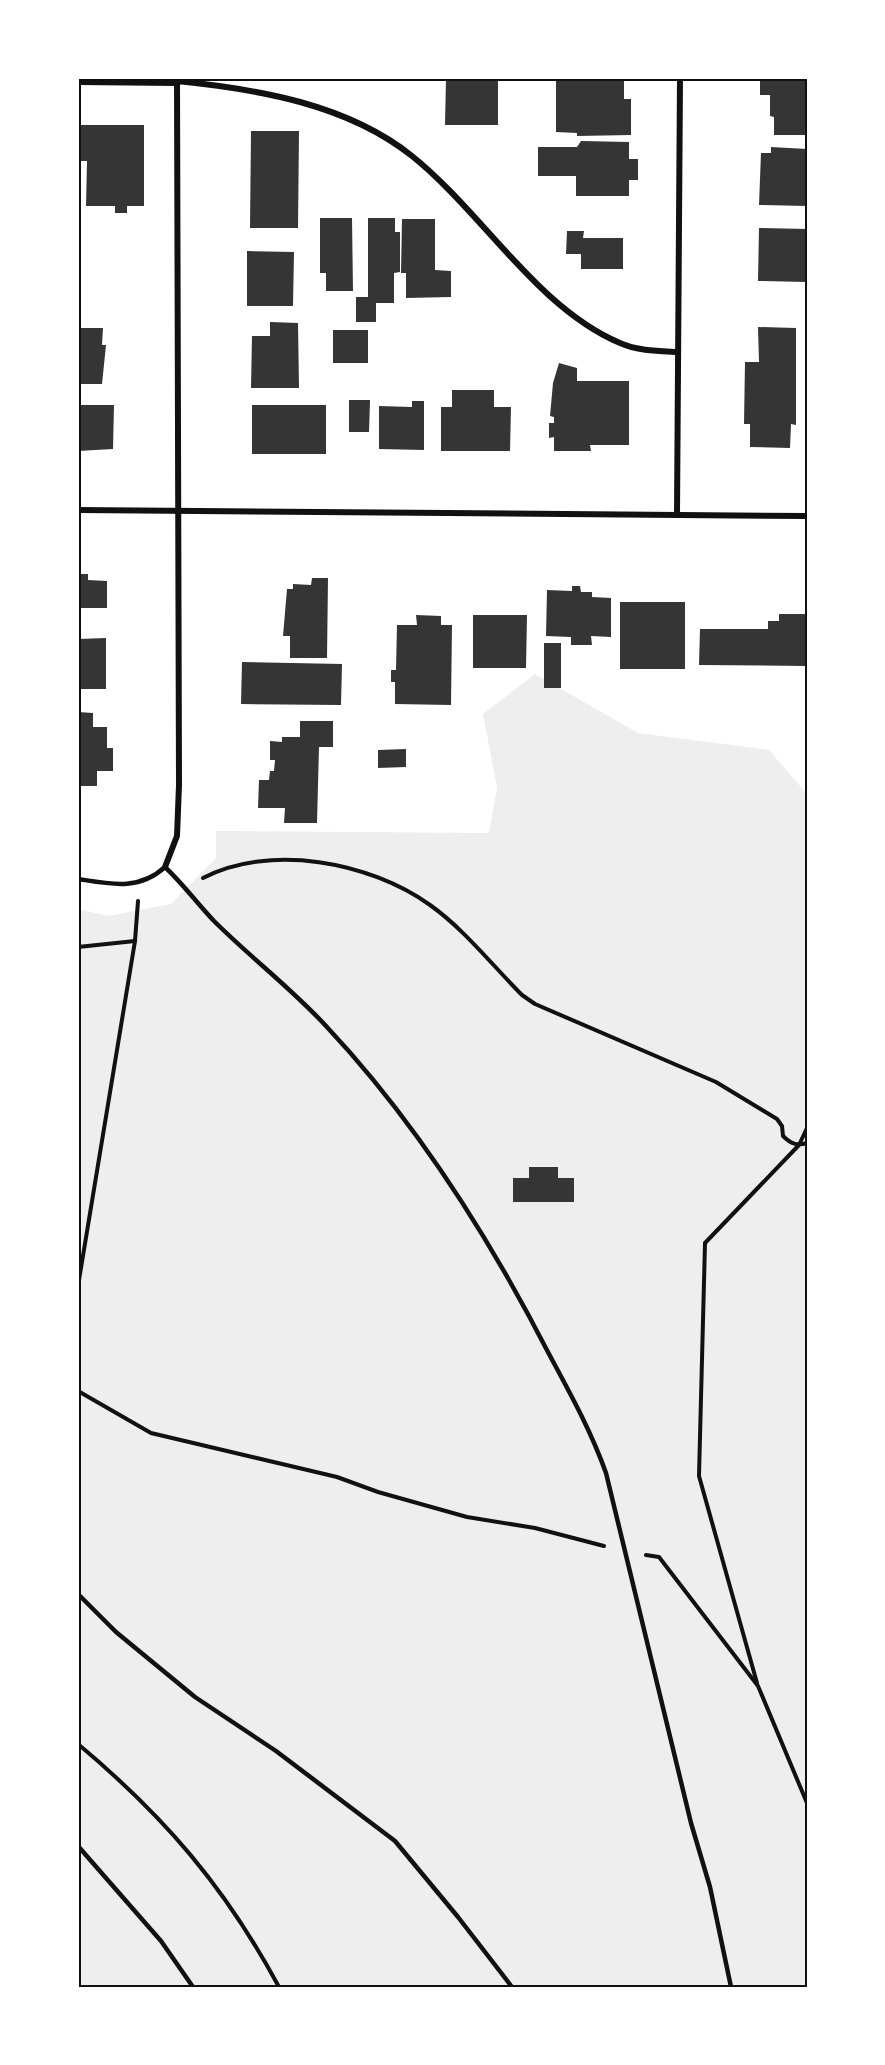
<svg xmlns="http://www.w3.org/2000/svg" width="885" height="2065" font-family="'Titillium Web',sans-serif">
<rect width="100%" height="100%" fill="#fff"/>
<!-- green -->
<path fill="#eee" d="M535 674 638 733 769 750 807 794V1987H78V909L108 916 171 904 216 858V831L489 833 497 787 483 714Z"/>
<!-- building -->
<g fill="#353535">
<path d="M446 78H498V125H445Z"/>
<path d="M556 78H624V99H631V135L577 136V133L556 132Z"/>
<path d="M760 78H807V135H774V117L770 116V95H760Z"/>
<path d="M78 125H144V206H127V213H115V206H86L87 161H78Z"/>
<path d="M251 131H299L298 228H250Z"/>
<path d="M581 141 629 142V159H638V180H629V196H576V176H538V147H577Z"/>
<path d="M771 147 807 149V206L759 205 761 153H771Z"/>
<path d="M320 218H352L353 291H326V273H320Z"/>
<path d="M368 218H395V232H400V272L394 273V303H376V322H356V297H368Z"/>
<path d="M402 219H435V270L451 271V297L406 298V273H401Z"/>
<path d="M759 228 807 229V282L758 281Z"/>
<path d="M567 231H584L583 238H623V269H581V254H566Z"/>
<path d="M247 251 294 252 293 306H247Z"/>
<path d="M270 322 298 323 299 388H251L252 336H270Z"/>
<path d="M758 327 796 328V425L791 424 790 448 750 447V424H744L745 362H759Z"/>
<path d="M78 328H103L102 345H106L102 384H78Z"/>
<rect x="333" y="330" width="35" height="33"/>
<path d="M559 363 577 368V381H629V445H590L591 451H554V437L549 438V423H554V417L550 416 553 383Z"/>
<path d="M452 390H494V407H511L510 451H441V407H452Z"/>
<path d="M349 400H370L369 432H349Z"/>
<path d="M412 401H424V450L379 449V406L412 407Z"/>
<path d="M78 405H114L113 449 78 451Z"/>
<rect x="252" y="405" width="74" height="49"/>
<path d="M78 574H88V580L107 581V608H78Z"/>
<path d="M312 578H328L327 658H290V636H283L287 589H293V584L311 585Z"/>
<path d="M572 586H580L581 592H592V597L611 598V637L591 636 592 645H571V637L546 636 547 590 572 591Z"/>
<rect x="620" y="602" width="65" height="67"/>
<path d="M779 614H807V666L699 665 700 629H768V621H779Z"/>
<path d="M416 615 441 616V625H452L451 705 395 704V682H391V670H396L397 625H417Z"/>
<path d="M473 615H527L526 668H473Z"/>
<path d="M106 638V689H78V639Z"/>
<rect x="544" y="643" width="17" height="45"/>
<path d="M242 662 342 664 341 705 241 704Z"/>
<path d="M78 712 93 713V727H107V748H113V771H97V786H78Z"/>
<path d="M300 721H333V747H319L317 823H284L285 808H258L259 780H269L270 771H274L275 760H270V741L282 742V737H300Z"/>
<path d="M406 749V767L378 768V750Z"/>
<path d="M529 1167H558V1178H574V1202H513V1178H529Z"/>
</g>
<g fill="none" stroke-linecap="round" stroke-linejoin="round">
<!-- path -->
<g stroke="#111" stroke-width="4">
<path d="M203 878C270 843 370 862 430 905 464 929 492 965 522 995L535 1004 716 1082 777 1119 782 1126 783 1136C791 1144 797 1146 807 1143"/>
<path d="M78 947 135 941"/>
<path d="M78 1286 135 941 138 901"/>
<path d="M78 1391 151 1433 337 1477 378 1492 467 1517 535 1528 604 1546"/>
<path d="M646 1555 659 1557 758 1686 807 1803"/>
<path d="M757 1683 699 1476 705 1243 799 1145 807 1128"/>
<path d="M78 1744C165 1817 225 1887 279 1987"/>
</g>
<!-- service -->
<g stroke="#111" stroke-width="4.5">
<path d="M78 879C110 884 139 891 165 867 183 884 197 903 214 921 250 957 291 988 326 1026 417 1123 489 1237 549 1354 570 1393 591 1431 606 1473L691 1823 710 1887 731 1987"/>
<path d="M78 1594 116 1632 195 1697 276 1751 395 1841 458 1917 512 1987"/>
<path d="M78 1846 161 1941 193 1987"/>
</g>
<!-- minor -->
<g stroke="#111" stroke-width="6">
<path d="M177 81C257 89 347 104 412 156 482 212 537 308 620 343 638 351 659 351 678 352"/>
<path d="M78 510 807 516"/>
<path d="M677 515 680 78"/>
<path d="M165 867 177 836 179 785 177 78"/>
</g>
<!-- tertiary -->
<path stroke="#111" stroke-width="10" d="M78 80 177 81"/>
</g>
<!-- border -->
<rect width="885" height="2065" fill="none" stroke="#ffffff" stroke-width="159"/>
<rect x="80" y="80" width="726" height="1906" fill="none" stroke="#111" stroke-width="2"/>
</svg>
